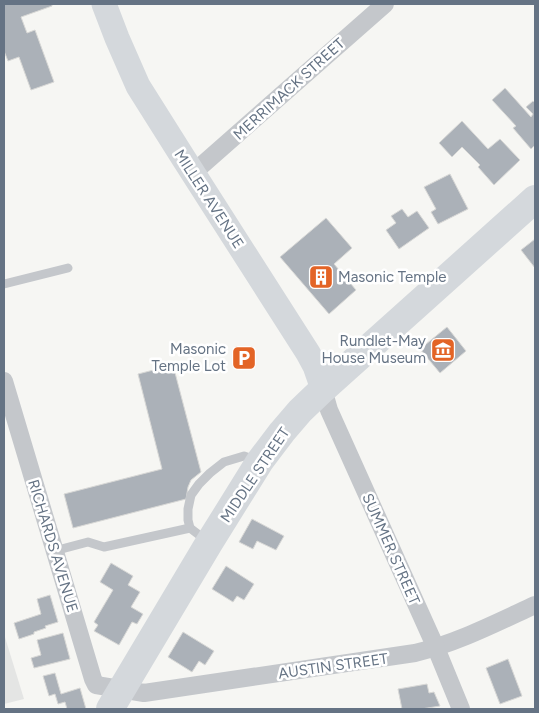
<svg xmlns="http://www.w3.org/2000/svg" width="539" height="713" font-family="Figtree,sans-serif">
<rect width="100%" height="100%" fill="#f6f6f3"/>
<!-- built -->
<path fill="#e4e5e4" d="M4 634 24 699 4 704Z"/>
<!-- building -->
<g fill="#abb1b8" stroke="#d8d8d6">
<path d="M4 4H52V6L21 17 27 33 35 30 54 82 31 90 19 57 8 61 4 51Z"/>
<path d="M505 88 531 117 533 114 526 107 533 101 535 103V145L531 149 513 128 516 126 492 100Z"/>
<path d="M462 121 488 149 500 139 520 160 494 185 478 167 480 165 462 147 452 157 439 143Z"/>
<path d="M450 174 468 209 438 224 431 212 436 209 424 187Z"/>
<path d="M402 209 408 217 417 211 429 228 399 249 386 230 396 223 391 216Z"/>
<path d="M326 218 352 248 334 264 356 290 329 314 280 257Z"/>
<path d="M535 239V268L521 250Z"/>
<path d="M447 327 466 351 440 373 420 349Z"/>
<path d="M173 365 201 472 191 480 188 487 186 499 73 528 64 494 162 469 138 374Z"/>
<path d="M252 519 284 536 276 550 257 541 253 549 239 542Z"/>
<path d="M111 563 133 576 128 585 140 592 131 607 143 614 137 624 132 622 119 645 94 631 98 625 94 622 113 590 100 582Z"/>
<path d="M226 566 254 584 244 600 237 596 233 602 212 589Z"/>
<path d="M50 595 58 622 45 626 46 628 34 632V634L19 639 14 623 41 614 37 599Z"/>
<path d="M183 632 214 651 205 665 199 661 192 672 168 657Z"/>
<path d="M63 633 70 659 34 668 31 658 41 655 37 640Z"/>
<path d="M508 659 522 696 500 704 486 668Z"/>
<path d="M55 673 61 694 80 688 86 709H67L65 702 58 704 55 694 49 696 43 676Z"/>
<path d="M427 684 429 693 434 692 440 706 421 709H402L398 689Z"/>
</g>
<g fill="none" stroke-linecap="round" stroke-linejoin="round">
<!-- lane -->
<g stroke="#c4c7cb" stroke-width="9">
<path d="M4 284 68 268"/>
<path d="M207 541 190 528 188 520V509L191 495 199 484 210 473 224 462 244 456 258 461"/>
<path d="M54 551 88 542 104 547 190 528"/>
</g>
<!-- street -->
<g stroke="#c4c7cb" stroke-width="18">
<path d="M193 173 385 4"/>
<path d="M4 381 93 679 96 685 144 693 415 653C457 643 496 623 535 605"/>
<path d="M323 389 329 410 436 648 461 709"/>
</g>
<!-- secondary -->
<path stroke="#d4d8dc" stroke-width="25" d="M104 4 117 38 138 86 184 159 308 353 315 366 323 389"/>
<!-- primary -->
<path stroke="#d4d8dc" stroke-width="28" d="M110 709 209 543 260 461 282 432 300 411 323 389 535 199"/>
</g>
<!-- icons -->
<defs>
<symbol id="building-square" viewBox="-11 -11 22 22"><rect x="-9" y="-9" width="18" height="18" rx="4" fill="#e36426" stroke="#fff"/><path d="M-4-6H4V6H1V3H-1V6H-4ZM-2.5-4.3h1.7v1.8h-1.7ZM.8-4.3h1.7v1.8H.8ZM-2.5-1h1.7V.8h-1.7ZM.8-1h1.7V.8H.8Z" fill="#fff"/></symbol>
<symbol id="museum-square" viewBox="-11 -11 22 22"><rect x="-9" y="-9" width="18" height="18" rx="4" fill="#e36426" stroke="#fff"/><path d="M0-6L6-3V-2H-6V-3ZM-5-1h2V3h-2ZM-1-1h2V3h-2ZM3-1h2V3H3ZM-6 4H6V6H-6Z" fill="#fff"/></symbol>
<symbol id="parking-square" viewBox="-11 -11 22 22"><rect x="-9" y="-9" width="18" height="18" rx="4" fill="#e36426" stroke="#fff"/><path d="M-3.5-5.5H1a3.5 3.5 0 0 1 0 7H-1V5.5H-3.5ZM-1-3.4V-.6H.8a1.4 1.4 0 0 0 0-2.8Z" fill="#fff"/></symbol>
</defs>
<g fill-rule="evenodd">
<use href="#building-square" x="307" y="263" width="28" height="28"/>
<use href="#museum-square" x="429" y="336" width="28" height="28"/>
<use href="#parking-square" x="230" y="344" width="28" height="28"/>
</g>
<g text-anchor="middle" stroke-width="5" stroke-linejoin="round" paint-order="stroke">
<!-- street labels -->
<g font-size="15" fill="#657384" stroke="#fff">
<text transform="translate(289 89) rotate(-42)" y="5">MERRIMACK STREET</text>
<text transform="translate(209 199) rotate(57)" y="5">MILLER AVENUE</text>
<text transform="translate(255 475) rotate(-56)" y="5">MIDDLE STREET</text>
<text transform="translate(53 546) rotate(73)" y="5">RICHARDS AVENUE</text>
<text transform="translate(391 549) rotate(66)" y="5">SUMMER STREET</text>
<text transform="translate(333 666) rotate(-8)" y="5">AUSTIN STREET</text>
</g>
<!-- poi labels -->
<g font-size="15" fill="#657384" stroke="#fff" text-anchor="end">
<text x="338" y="282" text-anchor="start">Masonic Temple</text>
<text x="426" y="346">Rundlet-May<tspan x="426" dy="17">House Museum</tspan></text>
<text x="226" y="354">Masonic<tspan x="226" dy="17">Temple Lot</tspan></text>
</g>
</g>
<!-- border -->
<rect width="539" height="713" fill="none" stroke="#657384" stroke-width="10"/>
</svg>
